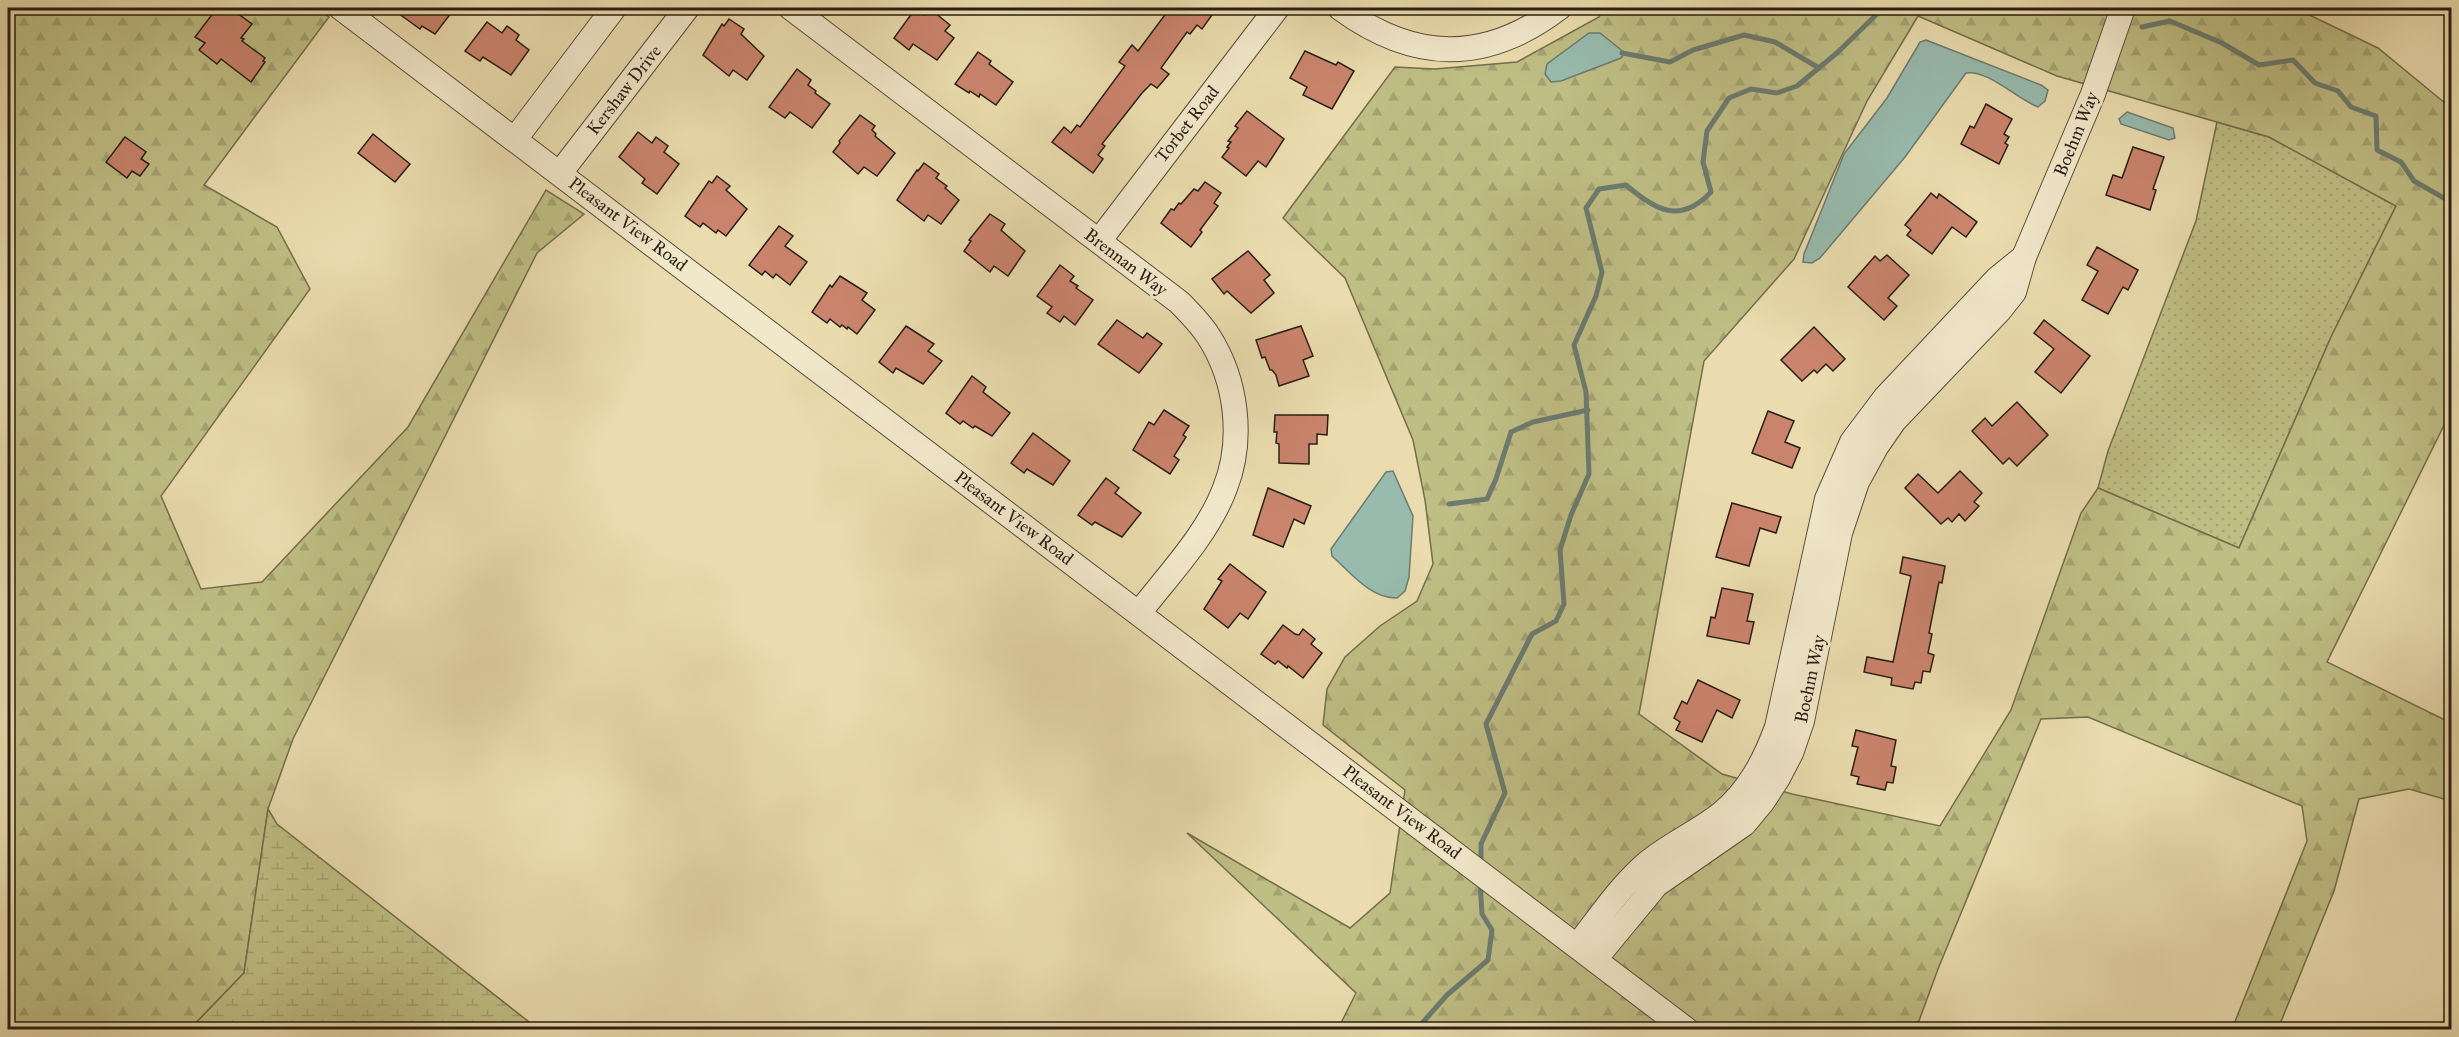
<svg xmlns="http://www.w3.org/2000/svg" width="2459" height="1037" font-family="'IM FELL Great Primer',serif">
<defs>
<pattern id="grass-dots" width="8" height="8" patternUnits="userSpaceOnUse" patternTransform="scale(1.5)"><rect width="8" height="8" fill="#bfbe85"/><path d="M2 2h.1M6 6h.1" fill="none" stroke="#a4a372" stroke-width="1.8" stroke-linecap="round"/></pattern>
<pattern id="forest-firs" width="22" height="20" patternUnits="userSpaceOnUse" patternTransform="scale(1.5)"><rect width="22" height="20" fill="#bfbe85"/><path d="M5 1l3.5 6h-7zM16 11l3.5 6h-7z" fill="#a4a372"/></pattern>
<pattern id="wetland-marsh" width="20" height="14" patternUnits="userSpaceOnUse" patternTransform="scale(1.5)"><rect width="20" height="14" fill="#bfbe85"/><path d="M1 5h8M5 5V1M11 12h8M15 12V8" fill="none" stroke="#a4a372"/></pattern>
</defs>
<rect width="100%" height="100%" fill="#eadcae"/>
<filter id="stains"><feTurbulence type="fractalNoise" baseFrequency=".00333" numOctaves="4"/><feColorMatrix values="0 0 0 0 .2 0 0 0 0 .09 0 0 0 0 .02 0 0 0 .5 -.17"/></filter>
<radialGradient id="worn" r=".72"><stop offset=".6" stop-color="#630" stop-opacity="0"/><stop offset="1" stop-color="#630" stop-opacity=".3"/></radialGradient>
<!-- grass -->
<path fill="url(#grass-dots)" stroke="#746e4c" stroke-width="1.5" d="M2217 122 2269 137 2396 206 2331 337 2239 548 2098 488 2108 451 2196 221Z"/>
<!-- forest -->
<g fill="url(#forest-firs)" stroke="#746e4c" stroke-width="1.5" fill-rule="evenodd">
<path d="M8 8H316L329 17 204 185 277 227 310 289 161 496 201 589 262 582 408 427 546 190 584 214 537 253 293 739 268 809 244 973 190 1029H8Z"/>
<path d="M1604 8H2295L2378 48 2451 108V411L2327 662 2451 723V801L2409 789 2359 799 2334 891 2278 1029H2232L2307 841 2302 806 2088 717 2041 719 1938 969 1916 1029 1718 1030 1711 1024 1704 1030 1338 1029 1356 993 1187 833 1350 928 1390 893 1405 790 1323 725 1327 689 1345 657 1380 626 1417 601 1433 564 1425 500 1413 440 1345 278 1283 218 1395 67 1435 69 1517 62 1599 17ZM1918 16 2057 76 2269 137 2396 206 2331 337 2239 548 2098 488 2081 513 2011 710 1940 826 1792 794 1722 774 1639 714 1704 361 1794 259 1867 101Z"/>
</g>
<!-- wetland -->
<path fill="url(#wetland-marsh)" stroke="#746e4c" stroke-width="1.5" d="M268 809 277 824 538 1029H190L244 973Z"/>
<!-- water -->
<g fill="#98bbae" stroke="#6c7c70" stroke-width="1.5">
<path d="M1589 33H1600L1625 53 1621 58 1561 81 1551 82 1545 74 1547 64Z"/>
<path d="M1926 40 2041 85 2048 90 2045 101 2038 107C2017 99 1987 69 1966 73L1905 157 1820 258 1812 263 1803 262 1804 254 1844 154 1887 98 1920 42Z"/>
<path d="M2127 112 2173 128 2175 138 2169 140 2121 124 2119 119Z"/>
<path d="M1393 471 1413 516 1409 577 1405 591 1397 598C1371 599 1351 573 1332 556L1331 549 1386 472Z"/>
</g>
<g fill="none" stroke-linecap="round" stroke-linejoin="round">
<!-- stream -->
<g stroke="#6c7c70" stroke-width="5">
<path d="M1978 10 1979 8"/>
<path d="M2142 27 2170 21 2222 43 2259 65 2293 60 2315 83 2338 91 2351 107 2376 116 2377 150 2401 162 2414 181 2449 201 2452 210"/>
<path d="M1622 53 1670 62 1693 50 1744 35 1775 42 1819 68"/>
<path d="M1449 504 1487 499 1496 479 1511 432 1533 422 1588 410"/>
<path d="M1481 863V844L1505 793 1486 724 1532 634 1556 621 1564 604 1560 550 1571 515 1589 474 1586 392 1574 345 1596 296 1602 272 1586 208 1599 189 1626 185C1655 210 1680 225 1711 192L1703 162 1707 131 1729 98 1751 89 1777 93 1797 86 1838 52 1878 13 1880 8"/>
<path d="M1416 1030 1447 995 1488 960 1492 930 1482 914 1480 882"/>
</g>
</g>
<!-- building -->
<g fill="#ca846d" stroke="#291e14" stroke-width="1.5">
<path d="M217 8H230L252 24 241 38 244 39 242 41 265 58 263 61 265 62 251 82 221 59 217 64 199 50 205 43 195 37Z"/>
<path d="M391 8H455L435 34 422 26 420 29Z"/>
<path d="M929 8 950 25 945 31 954 38 937 60 913 44 909 50 894 38 915 9 924 15Z"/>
<path d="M1170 8H1202L1212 15 1202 29 1197 25 1190 34 1187 32 1161 68 1169 74 1157 88 1151 84 1142 93 1102 144 1105 146 1098 155 1103 159 1093 173 1052 142 1064 127 1071 133 1077 125 1080 127 1125 66 1119 62 1132 45 1138 51Z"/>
<path d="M729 19 744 29 741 34 764 56 747 80 733 70 729 76 703 55 722 24 724 26Z"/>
<path d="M487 22 502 33 507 26 519 35 516 40 529 50 511 75 483 57 480 61 465 51Z"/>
<path d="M1305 51 1336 65 1338 62 1354 71 1332 109 1303 95 1307 87 1290 78Z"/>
<path d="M978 52 991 61 989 64 1013 82 996 105 980 94 979 97 970 91 969 93 955 84Z"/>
<path d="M797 69 811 80 808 85 816 91 815 93 830 104 812 128 790 112 785 118 769 107Z"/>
<path d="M1986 104 2012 119 2004 134 2009 137 2005 143 2008 145 1999 164 1961 144 1970 126 1974 128Z"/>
<path d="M1247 111 1284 139 1266 167 1258 161 1246 176 1222 157 1229 148 1227 147 1231 142 1228 141 1238 128 1235 126Z"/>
<path d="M860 115 875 126 872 130 876 134 875 136 895 153 877 176 864 167 858 174 833 152 840 143 839 141Z"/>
<path d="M638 132 652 143 656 137 668 146 664 152 679 164 657 194 642 183 645 179 619 157Z"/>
<path d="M373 134 410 164 395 182 358 153Z"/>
<path d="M125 137 146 152 141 159 149 164 140 176 132 171 127 178 106 162Z"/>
<path d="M2133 147 2164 157 2153 189 2156 190 2150 210 2106 195 2113 175 2122 178Z"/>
<path d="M924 163 939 174 936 178 947 186 945 188 959 200 941 224 928 215 924 221 897 200 917 170 918 171Z"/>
<path d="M717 176 730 186 726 190 747 209 726 236 718 230 716 233 703 223 700 227 685 216 709 181 712 183Z"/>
<path d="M1205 182 1221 193 1214 203 1218 206 1200 230 1202 232 1191 247 1161 223 1171 209 1174 210 1179 203 1181 204 1194 189 1198 191Z"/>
<path d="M1931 193 1937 198 1939 194 1977 222 1966 237 1952 227 1932 254 1907 235 1911 230 1905 225Z"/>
<path d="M990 214 1005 224 1001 230 1025 251 1008 276 994 266 990 272 964 251 971 241 969 240Z"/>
<path d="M779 226 793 236 785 246 807 262 790 285 776 274 773 278 765 271 762 275 749 265Z"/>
<path d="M2097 247 2138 270 2128 290 2123 287 2108 314 2082 300 2098 271 2087 265Z"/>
<path d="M1248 251 1270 275 1264 280 1274 293 1251 313 1227 291 1224 294 1212 279Z"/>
<path d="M1887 255 1909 275 1888 298 1897 306 1884 320 1848 287 1875 256 1880 261Z"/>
<path d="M1060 265 1074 276 1070 281 1078 286 1076 288 1093 300 1075 325 1064 316 1060 322 1047 313 1052 307 1037 296Z"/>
<path d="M840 276 867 293 862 300 875 310 857 334 848 327 847 329 842 325 840 327 830 319 827 323 812 312 830 285 832 287Z"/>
<path d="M1117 320 1143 338 1147 333 1162 344 1139 373 1098 344Z"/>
<path d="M2044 320 2090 356 2061 393 2035 372 2054 349 2034 333Z"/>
<path d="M906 326 934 344 928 351 942 361 923 384 896 368 893 373 879 362Z"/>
<path d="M1301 326 1313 356 1303 360 1309 376 1279 386 1276 375 1272 370H1270L1265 357 1262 358 1256 340Z"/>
<path d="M1814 327 1845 359 1833 371 1826 364 1817 373 1814 370 1802 381 1781 360Z"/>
<path d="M972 376 986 387 983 392 1010 413 992 436 975 426 973 428 963 421 960 424 946 413Z"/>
<path d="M2017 402 2048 435 2017 466 2009 458 2003 464 1972 431 1985 418 1992 426Z"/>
<path d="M1164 410 1189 426 1183 435 1186 437 1174 456 1179 460 1170 474 1133 450 1149 422 1154 425Z"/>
<path d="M1768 411 1794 421 1785 442 1800 448 1792 468 1752 453Z"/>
<path d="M1275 415H1328L1327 435 1317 434V444H1309V464L1279 463V444L1276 443 1277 432H1274Z"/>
<path d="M1033 433 1070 461 1053 485 1027 469 1024 473 1011 463Z"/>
<path d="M1960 471 1982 493 1974 502 1979 506 1965 521 1959 514 1952 522 1948 518 1941 524 1905 488 1918 474 1938 493Z"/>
<path d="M1106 478 1119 488 1115 493 1141 513 1122 537 1095 522 1092 525 1078 515Z"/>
<path d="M1268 488 1311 506 1304 524 1294 519 1283 547 1253 535Z"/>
<path d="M1732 503 1781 517 1776 533 1760 528 1749 566 1716 557Z"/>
<path d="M1903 557 1945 566 1942 583 1939 582 1929 633 1932 634 1928 653 1934 655 1930 672 1923 671 1921 683 1915 682 1913 689 1891 685 1892 678 1864 672 1867 657 1893 662 1911 576 1900 573Z"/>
<path d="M1230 564 1266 592 1248 619 1240 613 1228 628 1204 609 1222 581 1218 579Z"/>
<path d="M1722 588 1753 594 1747 621 1754 622 1749 644 1707 636 1711 617 1715 618Z"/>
<path d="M1283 625 1295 634 1299 635 1303 629 1315 639 1311 644 1322 653 1303 678 1288 666 1287 668 1278 661 1275 664 1261 654Z"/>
<path d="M1698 680 1740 700 1732 718 1717 710 1702 742 1676 730 1680 722 1674 718 1682 701 1687 704Z"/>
<path d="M1856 730 1896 740 1891 766 1896 767 1893 783 1887 782 1885 790 1857 784 1859 777 1851 775 1858 747 1852 746Z"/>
</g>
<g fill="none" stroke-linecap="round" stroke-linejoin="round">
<defs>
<g id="minor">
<path d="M341 8 1687 1030"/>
<path d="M791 8 1179 302C1190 313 1201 324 1209 337 1237 381 1244 440 1225 488 1208 534 1169 574 1139 613"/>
<path d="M1340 8C1414 62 1485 64 1559 8"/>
<path d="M515 139 614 8"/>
<path d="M560 173 687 8"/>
<path d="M1099 241 1277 8"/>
<path d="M1578 945C1599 918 1619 888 1645 865 1668 845 1697 833 1721 814 1749 791 1765 760 1777 727L1827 499 1852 442 1885 398 1998 278 2024 257"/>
<path d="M1595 959 1656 885 1744 824 1763 801 1778 778 1791 753 1802 721 1840 533 1857 482 1876 447 1894 421 1999 311 2014 292 2024 257 2093 94 2123 8"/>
</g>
</defs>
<!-- minor casing -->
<use href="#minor" stroke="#594e3a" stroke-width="26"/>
<!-- minor -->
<use href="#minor" stroke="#f1e8ca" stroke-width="24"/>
</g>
<g text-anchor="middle" stroke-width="6" stroke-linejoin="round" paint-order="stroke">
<!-- street labels -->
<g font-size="18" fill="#291e14" stroke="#f1e8ca">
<text transform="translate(624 90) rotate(-52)" y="6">Kershaw Drive</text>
<text transform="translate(1187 124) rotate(-52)" y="6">Torbet Road</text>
<text transform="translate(2076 134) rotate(-68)" y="6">Boehm Way</text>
<text transform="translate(628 224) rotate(37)" y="6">Pleasant View Road</text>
<text transform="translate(1126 262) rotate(37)" y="6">Brennan Way</text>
<text transform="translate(1014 518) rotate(37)" y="6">Pleasant View Road</text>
<text transform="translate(1810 679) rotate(-78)" y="6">Boehm Way</text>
<text transform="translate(1402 812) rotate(37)" y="6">Pleasant View Road</text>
</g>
</g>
<!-- margin -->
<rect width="2459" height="1037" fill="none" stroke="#eadcae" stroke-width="30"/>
<rect x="9" y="9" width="2441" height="1019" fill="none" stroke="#291e14" stroke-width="3"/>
<rect x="15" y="15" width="2429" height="1007" fill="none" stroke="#291e14" stroke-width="1.5"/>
<rect width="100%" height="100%" filter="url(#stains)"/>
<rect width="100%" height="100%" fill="url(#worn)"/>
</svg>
